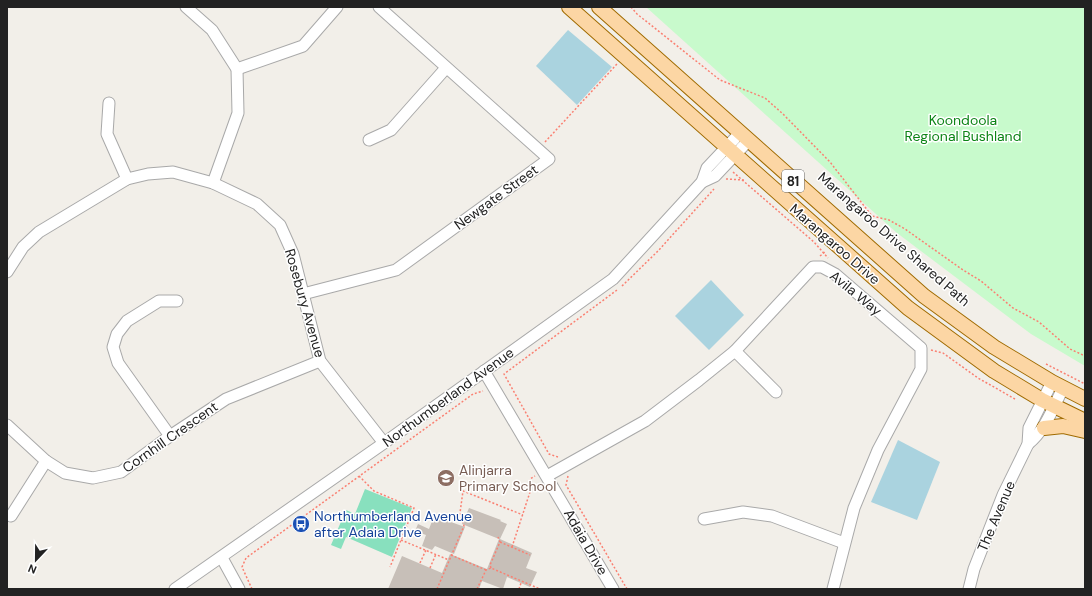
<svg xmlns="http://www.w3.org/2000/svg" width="1092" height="596" font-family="'DM Sans',sans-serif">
<rect width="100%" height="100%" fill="#f2efe9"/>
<!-- park -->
<path fill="#c8facc" d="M646 7H1085V366L1031 334 897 233Z"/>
<!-- pitch -->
<path fill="#88e0be" d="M365 489 412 508 392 557 346 537 341 549 331 545 346 510 355 514Z"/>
<!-- water -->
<g fill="#aad3df">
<path d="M568 30 612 67 577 105 536 66Z"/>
<path d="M711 280 744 315 709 350 675 316Z"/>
<path d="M898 440 940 462 917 520 871 502Z"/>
</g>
<!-- building -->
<g fill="#c7bfb8">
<path d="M469 508 501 520 500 521 507 524 500 539 532 553 526 568 537 572 530 587 507 577 503 589 482 581 479 589H388L402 556 442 573 450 554 487 569 499 539 462 524Z"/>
<path d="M434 516 465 527 454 554 435 546 432 550 422 546 426 535 415 531 418 524 429 529Z"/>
</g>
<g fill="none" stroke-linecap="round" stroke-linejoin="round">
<defs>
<g id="minor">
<path d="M186 7 212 30 237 69 238 113 213 183"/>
<path d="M237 69 303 46 337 7"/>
<path d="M109 103 107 134 127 179"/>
<path d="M369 140 391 130 446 68"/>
<path d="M702 182 715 176 748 141"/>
<path d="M7 272 23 247 39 232 127 179 148 174 173 172 213 183 257 204 280 225 293 254 320 361 384 443"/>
<path d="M303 294 396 270 549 159 379 7"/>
<path d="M735 351 776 392"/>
<path d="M484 371 613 589"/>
<path d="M7 425 46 461 65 473 93 478 121 472 170 436 226 399 320 361"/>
<path d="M170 436 118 363 113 347 117 334 127 321 159 301H177"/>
<path d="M1028 444C1046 429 1053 408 1063 388"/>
<path d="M547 476 645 421 699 380 735 351 813 267H822L835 274 921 348V369L878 450 854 508 833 589"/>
<path d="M11 516 46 461"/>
<path d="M704 519 743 512 772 516 844 543"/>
<path d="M222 558 239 589"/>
<path d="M175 589 384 443 613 279 702 182 707 168 740 133"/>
<path d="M969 589 974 569 1003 495 1028 444 1029 428 1052 382"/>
</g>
<g id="major">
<path d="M569 7 908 308 994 371 1042 400 1085 421"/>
<path d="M599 7 924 296 994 347 1052 382 1085 399"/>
<path d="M1044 428 1063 426 1085 431"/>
</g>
</defs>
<!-- minor casing -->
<use href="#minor" stroke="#a9a9a9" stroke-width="13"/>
<!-- major casing -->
<use href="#major" stroke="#a06b00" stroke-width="16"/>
<!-- path -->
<g stroke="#fa8072" stroke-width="1.5" stroke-dasharray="2 2" stroke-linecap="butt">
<path d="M631 7 637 14 720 80 765 98 783 114 830 162 872 216 889 220 905 229 963 270 981 281 1013 308 1039 322 1070 349 1085 356"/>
<path d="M545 142 617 64"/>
<path d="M733 172 814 242 828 258"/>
<path d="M726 179 744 180"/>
<path d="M820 256 826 251"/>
<path d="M622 286 658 251 714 189"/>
<path d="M931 350 943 353 978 378 1015 399"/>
<path d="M1046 364 1085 384"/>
<path d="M558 457 549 454 504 374 617 290"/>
<path d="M359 476 374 491 414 508 390 567"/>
<path d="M568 476 566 485 627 589"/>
<path d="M401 540 449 560"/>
<path d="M500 542 530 555"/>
<path d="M512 547 530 492V479L535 476"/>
<path d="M451 555 486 570"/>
<path d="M420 563 426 550"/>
<path d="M430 568 436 554"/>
<path d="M491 568 490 565 500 542 498 537"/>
<path d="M252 589 242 567 246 558 473 394 483 391"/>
<path d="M437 589 464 526 460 513 463 491 523 515"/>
<path d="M477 589 486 570 491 568 540 589"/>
<path d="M519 589 521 583"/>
</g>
<!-- minor -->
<use href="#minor" stroke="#fff" stroke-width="11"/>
<!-- major -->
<use href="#major" stroke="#fcd6a4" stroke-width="14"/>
</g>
<!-- icons -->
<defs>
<symbol id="school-disc" viewBox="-11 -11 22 22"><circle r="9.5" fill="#8d6e63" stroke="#fff"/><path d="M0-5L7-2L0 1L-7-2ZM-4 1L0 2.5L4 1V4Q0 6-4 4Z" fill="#fff"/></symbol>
<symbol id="bus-disc" viewBox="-11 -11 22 22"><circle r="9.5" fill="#1a4fb4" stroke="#fff"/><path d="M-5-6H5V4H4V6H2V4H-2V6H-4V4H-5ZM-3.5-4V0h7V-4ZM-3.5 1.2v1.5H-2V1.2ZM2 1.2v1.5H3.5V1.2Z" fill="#fff"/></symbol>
</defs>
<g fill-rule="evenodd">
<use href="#school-disc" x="436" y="468" width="20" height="20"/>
<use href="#bus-disc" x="291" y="514" width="20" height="20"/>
</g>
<g text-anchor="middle" stroke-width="3" stroke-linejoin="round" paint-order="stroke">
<!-- shield labels -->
<rect fill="#fff" stroke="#646464" stroke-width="1" x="782" y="170" width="22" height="22" rx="3"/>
<g font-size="13" font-weight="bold" fill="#222">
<text x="793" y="186">81</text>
</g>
<!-- park labels -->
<g font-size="14" fill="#0c8416" stroke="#fff">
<text x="963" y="125">Koondoola<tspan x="963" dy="16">Regional Bushland</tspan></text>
</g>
<!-- street labels -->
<g font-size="14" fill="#222" stroke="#fff">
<text transform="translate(496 197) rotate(-36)" y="5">Newgate Street</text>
<text transform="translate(894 239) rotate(41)" y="5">Marangaroo Drive Shared Path</text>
<text transform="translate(835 244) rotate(41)" y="5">Marangaroo Drive</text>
<text transform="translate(856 293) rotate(39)" y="5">Avila Way</text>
<text transform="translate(305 303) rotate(74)" y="5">Rosebury Avenue</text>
<text transform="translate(448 397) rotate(-36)" y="5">Northumberland Avenue</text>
<text transform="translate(170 437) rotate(-35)" y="5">Cornhill Crescent</text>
<text transform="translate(996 516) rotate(-67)" y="5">The Avenue</text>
<text transform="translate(586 542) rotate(60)" y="5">Adaia Drive</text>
</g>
<!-- education labels -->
<g font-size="14" fill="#785e54" stroke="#fff" text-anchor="start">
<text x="459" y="475">Alinjarra<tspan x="459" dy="16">Primary School</tspan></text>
</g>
<!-- transit labels -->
<g font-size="14" fill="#164399" stroke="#fff" text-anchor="start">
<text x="314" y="521">Northumberland Avenue<tspan x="314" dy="16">after Adaia Drive</tspan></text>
</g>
</g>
<!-- border -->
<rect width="1092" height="596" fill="none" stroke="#222222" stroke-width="16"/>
<!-- north arrow -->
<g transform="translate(36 560) rotate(202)" stroke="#ffffff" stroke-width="3" paint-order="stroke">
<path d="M0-3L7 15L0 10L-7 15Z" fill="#222222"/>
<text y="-6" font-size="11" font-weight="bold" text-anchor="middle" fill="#222222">N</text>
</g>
</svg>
